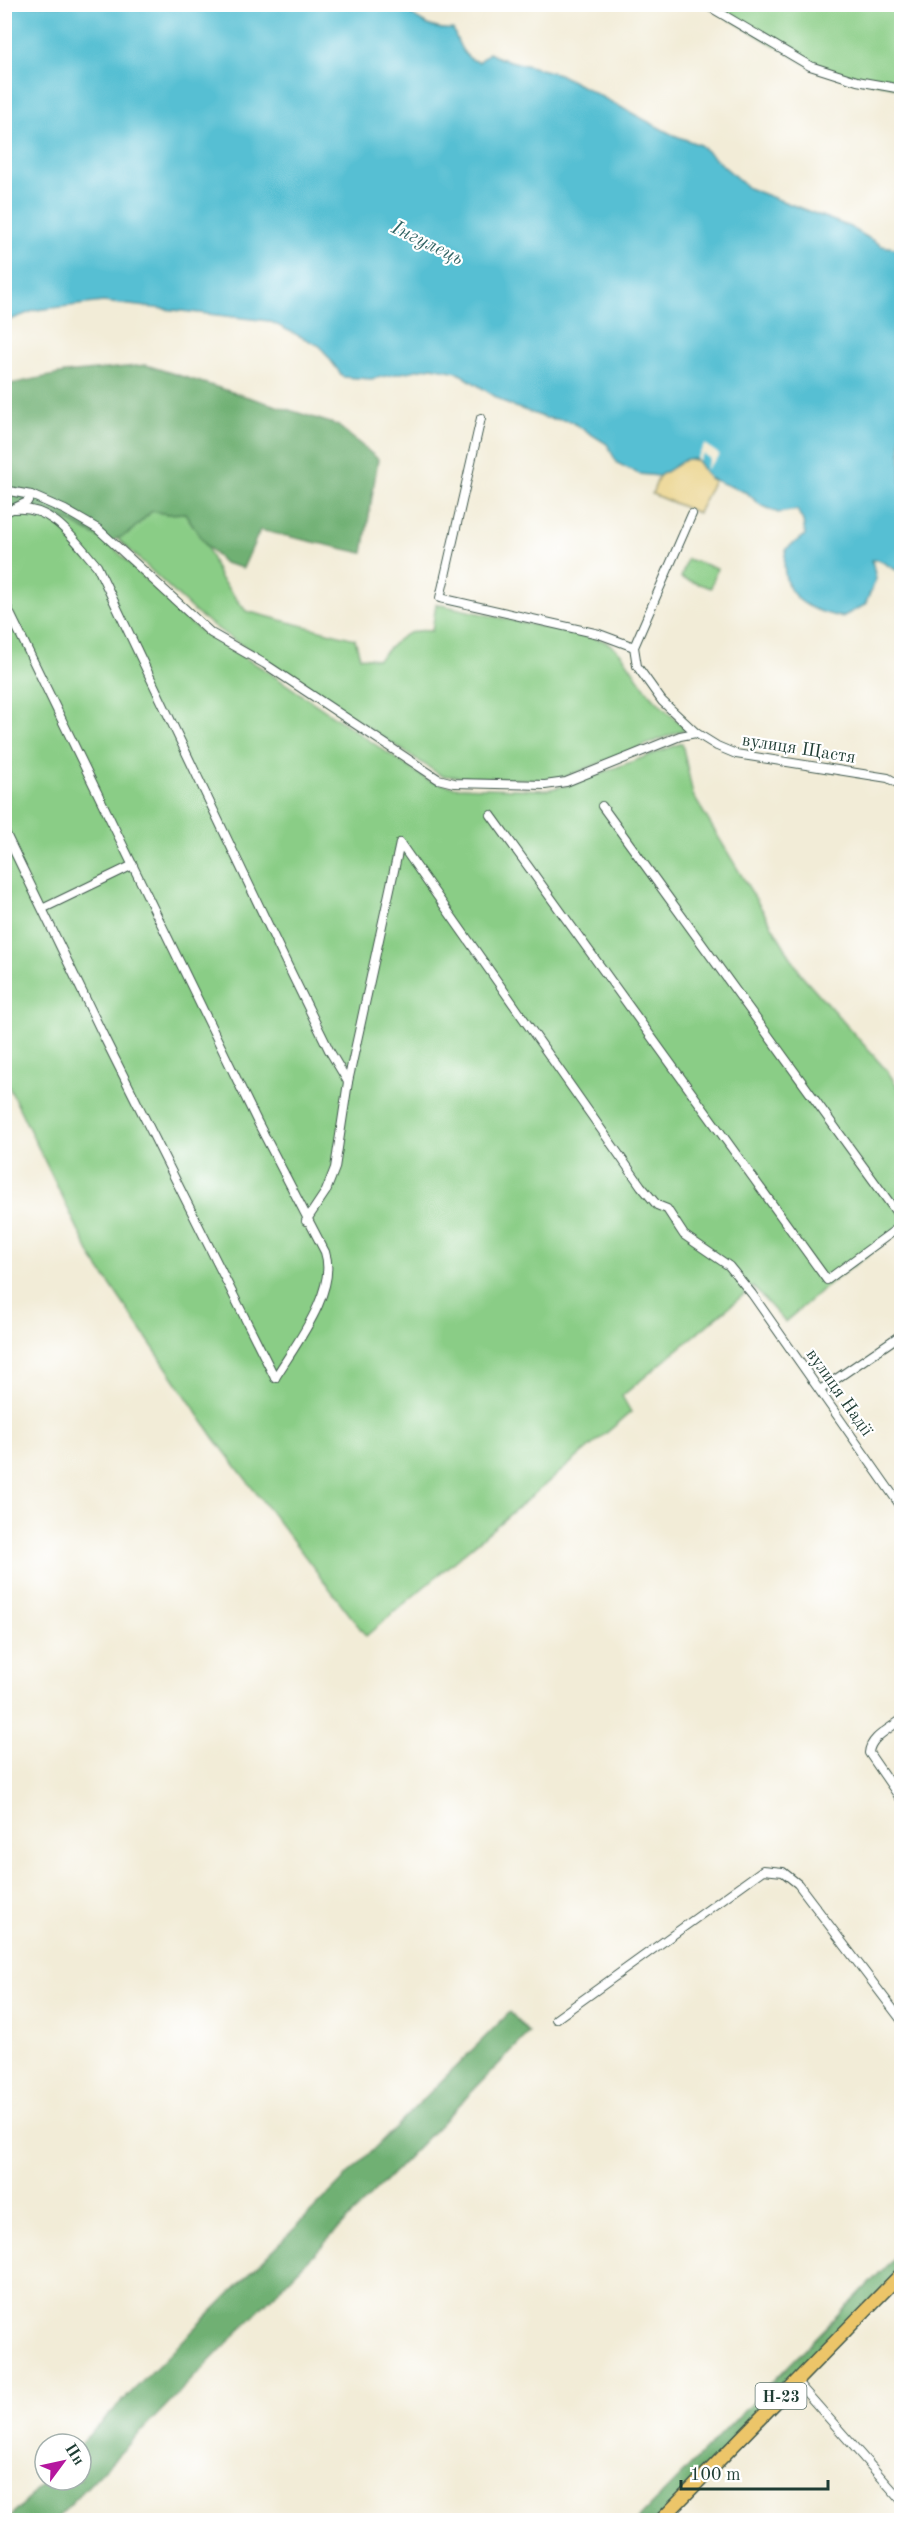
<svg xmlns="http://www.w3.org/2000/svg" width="906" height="2525" font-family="'Old Standard TT',serif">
<rect width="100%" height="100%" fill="#fff"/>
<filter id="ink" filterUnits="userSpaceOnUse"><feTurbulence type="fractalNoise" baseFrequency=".0167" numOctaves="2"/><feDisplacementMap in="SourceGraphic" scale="12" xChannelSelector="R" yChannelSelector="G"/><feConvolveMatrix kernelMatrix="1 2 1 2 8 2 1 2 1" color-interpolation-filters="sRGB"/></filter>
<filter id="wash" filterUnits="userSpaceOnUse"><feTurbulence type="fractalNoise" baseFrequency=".008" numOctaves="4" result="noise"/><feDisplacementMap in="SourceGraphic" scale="24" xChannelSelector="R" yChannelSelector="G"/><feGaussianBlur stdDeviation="1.35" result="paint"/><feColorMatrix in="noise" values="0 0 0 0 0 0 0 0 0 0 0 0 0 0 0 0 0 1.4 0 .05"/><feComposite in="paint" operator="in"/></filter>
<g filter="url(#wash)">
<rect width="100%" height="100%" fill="#f2ecd7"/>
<!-- green -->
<g fill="#8acd86" stroke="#54855d" stroke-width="1.5">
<path d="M705 5H901V89L810 66Z"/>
<path d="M29 504 65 519 109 543 188 621 209 637 262 668 428 780 455 787 546 790 569 785 682 743 693 795 801 974 888 1072 901 1092V1231L830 1283 785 1322 753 1287 622 1396 631 1412 366 1636 215 1439 91 1256 5 1079 4 509Z"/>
<path d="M152 511 167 514 185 513 206 545 220 578 246 611 355 639 360 657 378 659C397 641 404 628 432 631L436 604 599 639C625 648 630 670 646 689 658 704 672 716 686 729L565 777 544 780 442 776 229 637 196 613 116 537 129 533Z"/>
<path d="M687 559 717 568 711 588 681 578Z"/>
</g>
<!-- forest -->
<g fill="#6fb073" stroke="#477654" stroke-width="1.5">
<path d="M146 365 337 425 378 459 363 553 260 530 243 568 224 563 206 545 185 513 167 514 152 511 129 533 109 543 65 519 29 504 5 509V385L65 373Z"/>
<path d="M510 2012 529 2033 55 2520H8L46 2480H81L80 2444Z"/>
<path d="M901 2251V2271L658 2520H637Z"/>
</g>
<!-- sand -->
<path fill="#eeda9e" stroke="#868c69" stroke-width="1.5" d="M686 458 698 461 709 478 714 480 698 513 652 494 659 476Z"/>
<!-- water -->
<path fill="#56bfd3" stroke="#3a7e84" stroke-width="1.5" d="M4 5H403C417 21 432 31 453 29 458 43 463 59 479 62L489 53 499 58 559 74 671 134 700 145 748 188 850 227 882 246 901 249V573L879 560H872L876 579 865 605 842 617C802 610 777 592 786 549L805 535 803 521 797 510 778 513 759 504 747 493 709 478 696 459H686L659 476 639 474 617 463 607 444 570 421 546 418 507 404 457 372 432 367 371 379 343 377 320 346 269 321 103 302 36 310 5 322Z"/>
<!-- pier -->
<path fill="#f2ecd7" d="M705 444 720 455 705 470 710 459 703 454 698 461 696 459Z"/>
</g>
<g filter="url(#ink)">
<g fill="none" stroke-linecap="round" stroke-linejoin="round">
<defs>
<g id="minor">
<path d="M705 4 810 66 857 81 902 89"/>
<path d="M481 418 440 598 599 634 634 647"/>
<path d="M4 490 31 495 65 510 98 529 211 633 265 664 438 779 454 783 545 785 566 782 680 736 696 733"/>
<path d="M15 509C54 506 74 540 97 566L283 956 329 1050 348 1082 335 1168 326 1191 306 1221"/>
<path d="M4 513 27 502 31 495"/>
<path d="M692 514 634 647 637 666 662 701 696 733 717 746 736 754 888 778 902 786"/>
<path d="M4 601 257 1121 325 1252C338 1291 295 1345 275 1378"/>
<path d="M602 806 902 1220"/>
<path d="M491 815 827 1280 902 1225"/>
<path d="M4 830 106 1041 275 1378"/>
<path d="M400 843 641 1186 657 1205 667 1209 684 1235 729 1266 752 1294 902 1508"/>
<path d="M44 908 133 865"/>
<path d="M348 1082 400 843"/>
<path d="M820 1390 902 1334"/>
<path d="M902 1719C890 1729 870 1737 869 1753L902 1801"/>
<path d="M556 2019 763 1870 783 1872 798 1884 902 2021"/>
<path d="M796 2381 902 2501"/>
</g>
<path id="primary" d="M661 2520 902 2273"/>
</defs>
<!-- minor casing -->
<use href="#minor" stroke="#3f574c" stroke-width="10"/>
<!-- primary casing -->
<use href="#primary" stroke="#3f574c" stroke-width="15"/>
<!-- minor -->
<use href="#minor" stroke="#fff" stroke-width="8"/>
<!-- primary -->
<use href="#primary" stroke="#ecc569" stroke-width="12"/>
</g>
</g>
<g text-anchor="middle" stroke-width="4.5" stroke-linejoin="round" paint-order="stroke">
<!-- shield labels -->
<rect fill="#fff" stroke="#627771" stroke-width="1.5" x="755.5" y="2383" width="51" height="26" rx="4.5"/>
<g font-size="16" font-weight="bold" fill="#1f3d34">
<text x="781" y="2402">Н-23</text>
</g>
<!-- street labels -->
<g font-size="18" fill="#1f3d34" stroke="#fff">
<text transform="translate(799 748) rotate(9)" y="6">вулиця Щастя</text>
<text transform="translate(840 1392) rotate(55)" y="6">вулиця Надії</text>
</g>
<!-- water labels -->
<g font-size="20" font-style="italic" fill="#306464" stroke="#fff">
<text transform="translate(428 242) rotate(26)" y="7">Інгулець</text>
</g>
</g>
<!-- margin -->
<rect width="906" height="2525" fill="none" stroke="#fff" stroke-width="24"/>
<!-- north arrow -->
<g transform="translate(63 2462) rotate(57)"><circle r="28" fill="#ffffff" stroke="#a5b1ae" stroke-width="1.5"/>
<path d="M0-4.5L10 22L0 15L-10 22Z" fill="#b5179e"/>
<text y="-9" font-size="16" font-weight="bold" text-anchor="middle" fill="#1f3d34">Пн</text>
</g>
<!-- scale -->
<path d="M681 2480v9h147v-9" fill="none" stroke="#1f3d34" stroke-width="3"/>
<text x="690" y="2480" font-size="18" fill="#1f3d34" stroke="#ffffff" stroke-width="4.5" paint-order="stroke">100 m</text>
</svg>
